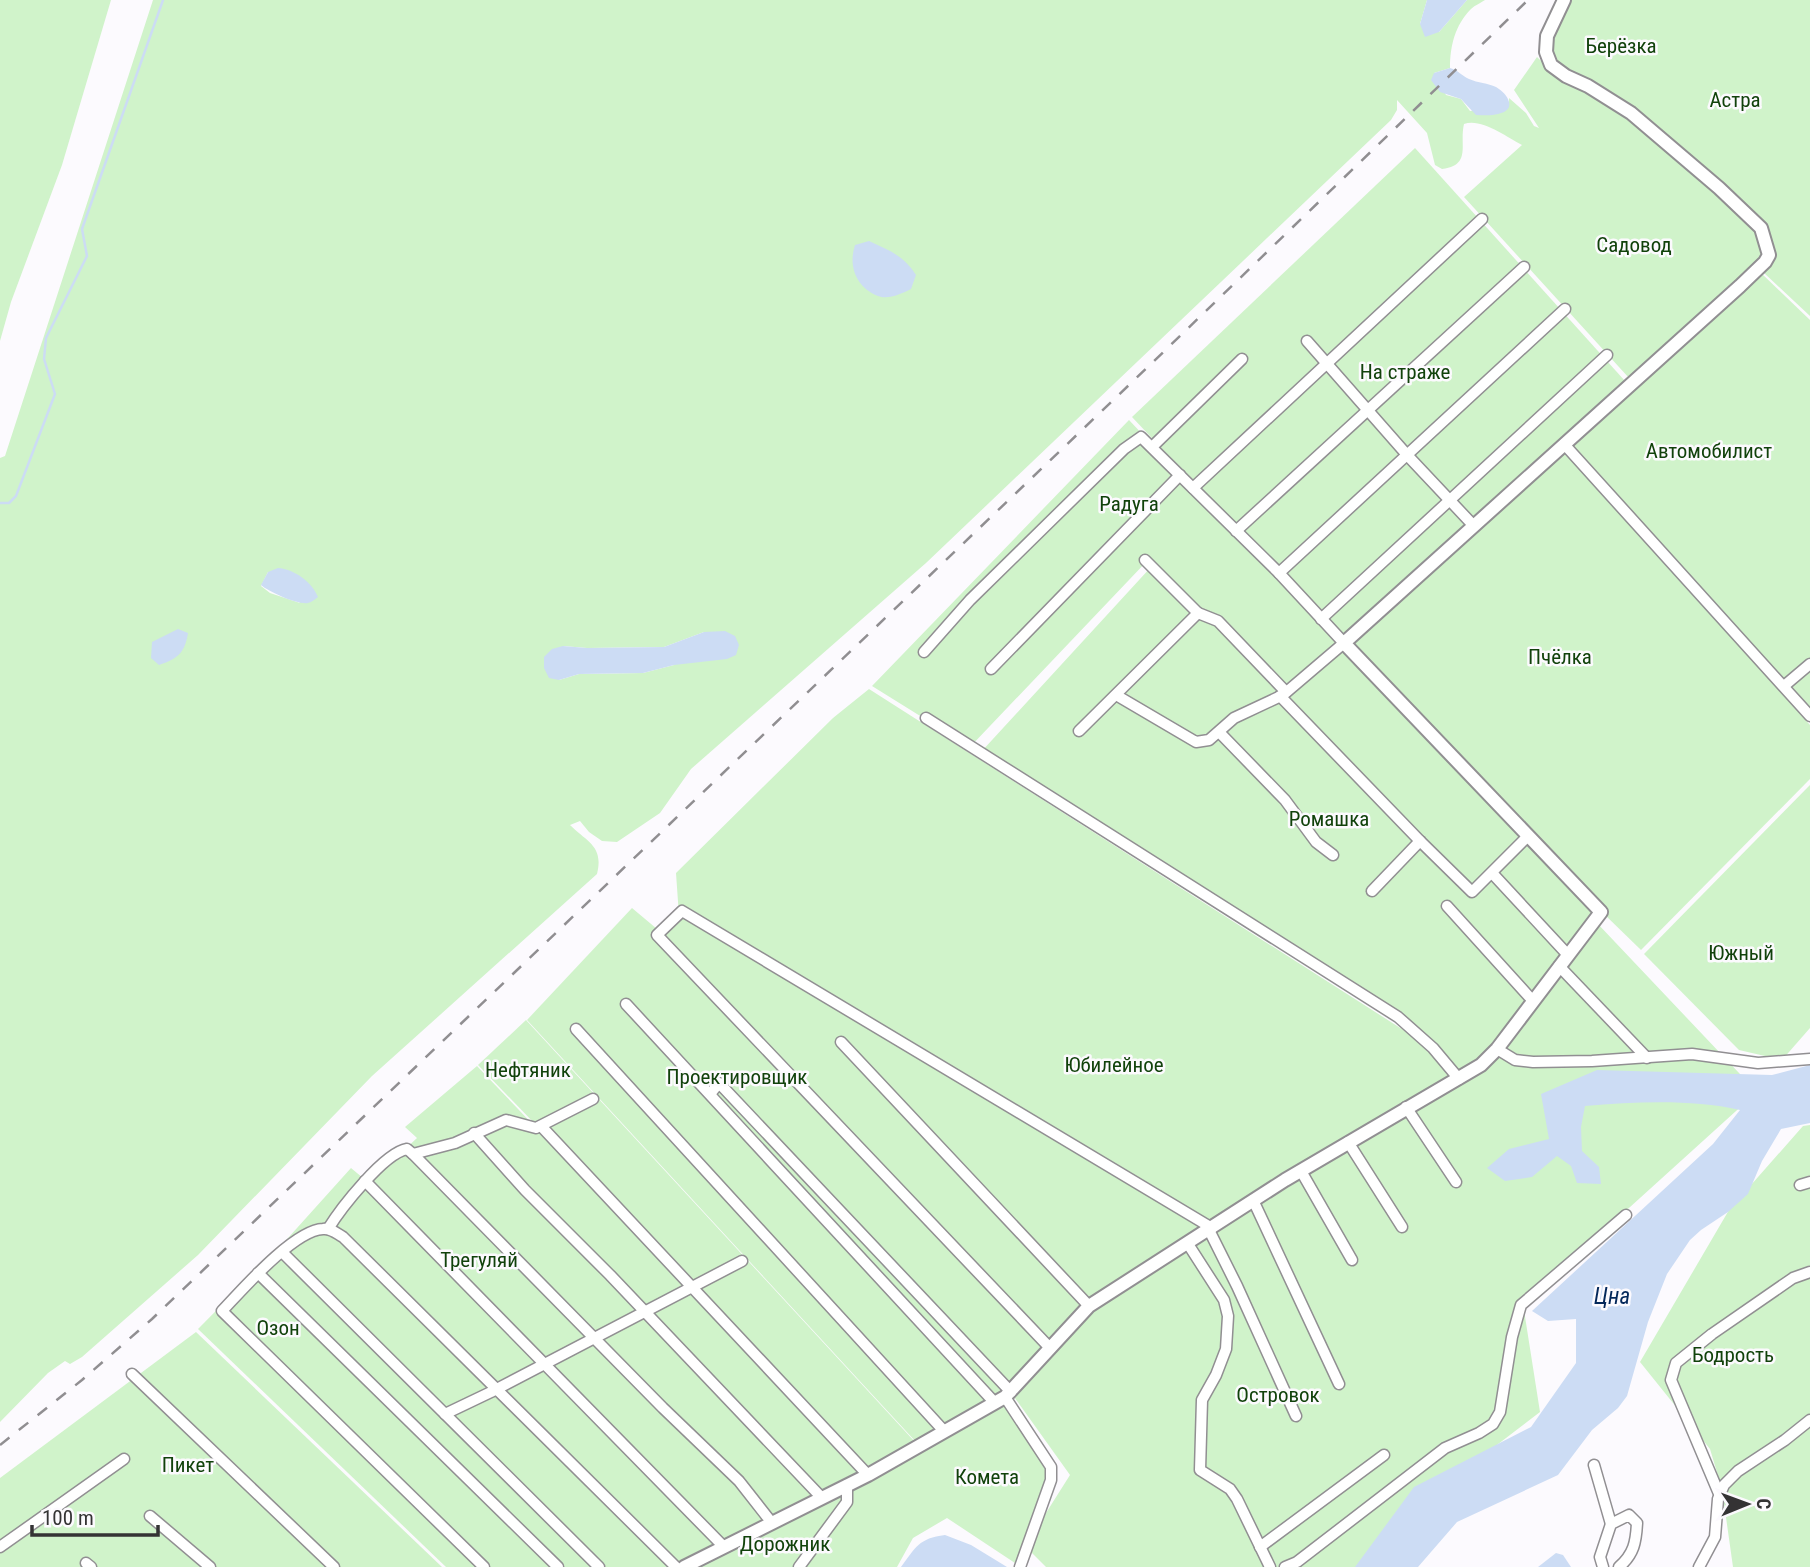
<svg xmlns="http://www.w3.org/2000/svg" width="1810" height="1567" font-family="'Roboto Condensed',sans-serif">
<rect width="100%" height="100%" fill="#fcfafe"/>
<!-- green -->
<g fill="#d0f3ca" fill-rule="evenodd">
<path d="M0 0H111L62 165 11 302 0 341Z"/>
<path d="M153 0H1427L1420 24 1439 32 1467 0H1485C1481 3 1475 5 1471 9 1455 25 1450 46 1450 68L1434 73 1446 95 1461 99 1470 111 1509 105V98L1526 113 1534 126 1539 128 1514 90 1537 57 1561 80 1609 101 1752 226 1758 234 1765 254 1629 378 1464 197 1522 145C1506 137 1482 118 1464 124 1459 145 1472 165 1442 169L1435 165 1427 133 1397 100V110L1391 120 926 563 691 769 660 813 617 842 602 841 589 832 580 821 570 825C587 842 604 846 597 874L372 1076 198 1255 82 1357 70 1364 65 1361 48 1373 0 1422V458L5 456ZM268 572 300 603 270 593 261 586ZM704 632 674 665 643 673 579 674 559 680 563 646 587 648 664 647Z"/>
<path d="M1568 0H1810V316L1763 272 1775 253 1763 220 1633 109 1557 67 1547 43Z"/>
<path d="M1415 148 1625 381 1342 640 1132 417Z"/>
<path d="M1759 271 1810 320V658L1783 682 1565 443Z"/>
<path d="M1129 420 1339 642 1598 910 1490 1050 1456 1074 1409 1027 981 752 1151 567 1288 692V686L1148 560 970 747 872 686Z"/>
<path d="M1563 446 1810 725V779L1641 950 1604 914 1353 642Z"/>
<path d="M1810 665V714L1786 686Z"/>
<path d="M869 689 1405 1031 1434 1057 1452 1078 1085 1305 1015 1384 916 1442 527 1020 632 908 663 934 679 916 676 873 833 718Z"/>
<path d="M1810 785V1028L1782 1060 1739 1050 1644 954Z"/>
<path d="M1597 923 1757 1092 1523 1304 1540 1412 1392 1525 1358 1567H1046L1025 1546 1018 1565 947 1518 913 1538 897 1567H803L849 1501 854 1486 1005 1401 1052 1474 1027 1543 1070 1475 1012 1394 1081 1321 1098 1306 1195 1243 1491 1065Z"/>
<path d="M526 1020 915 1442 866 1467 478 1065Z"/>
<path d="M477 1066 863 1471 672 1567H602L279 1248 351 1168 369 1183 417 1138 405 1127Z"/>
<path d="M1810 1125V1567H1733L1722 1489 1710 1449 1640 1362 1729 1210 1803 1126Z"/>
<path d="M277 1249 598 1567H446L198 1329Z"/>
<path d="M196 1332 442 1567H0V1478Z"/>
<path d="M839 1493 845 1501 797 1567H687Z"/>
</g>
<!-- water -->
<g fill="#ccdcf4">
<path d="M1427 0H1467L1439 32 1425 37 1420 24Z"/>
<path d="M1450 68C1458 70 1462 76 1469 79 1478 83 1488 83 1496 87 1508 94 1518 110 1498 114 1491 116 1483 115 1476 115L1461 99 1440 92 1431 80 1434 73Z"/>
<path d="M869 241C889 250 904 256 916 275L911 289C901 294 888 300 878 296 856 287 848 266 855 245Z"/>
<path d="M278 568C294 569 312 582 318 597 315 599 312 602 308 603 298 605 269 592 261 585L268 572Z"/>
<path d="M178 629 188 633C185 653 177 659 159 665L151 658 152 642Z"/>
<path d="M725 631 735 636 739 645 736 655 727 659 674 665 643 673 579 674 559 680 549 678 544 668V657L552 649 563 646 587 648 664 647 704 632Z"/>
<path d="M1810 1065V1123L1781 1129 1762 1161 1748 1194 1728 1212 1701 1230 1690 1240 1667 1274 1648 1322 1627 1396 1618 1408 1592 1430 1558 1475 1457 1522 1418 1567H1355L1414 1487 1531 1427 1576 1363V1319L1548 1321 1532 1311 1713 1144 1740 1110C1691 1099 1636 1102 1585 1106L1581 1127 1582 1151 1599 1167 1601 1184 1577 1183 1571 1166 1557 1156 1532 1177 1505 1181 1487 1168 1509 1149 1549 1139 1541 1094 1597 1070 1772 1075Z"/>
<path d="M945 1535 971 1545 1007 1567H901C915 1548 919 1538 945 1535Z"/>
<path d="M1556 1553 1563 1555 1571 1567H1538Z"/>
</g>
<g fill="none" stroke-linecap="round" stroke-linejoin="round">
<!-- stream -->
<path stroke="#ccdcf4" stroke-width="2.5" d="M0 503H9L16 496 55 394 44 359 46 338 87 256 82 229 163 0"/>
<defs>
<g id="minor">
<path d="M1307 341 1408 456 1473 525"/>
<path d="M1564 444 1810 716"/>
<path d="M1152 447 1242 359"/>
<path d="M1193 488 1482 219"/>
<path d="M1236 531 1524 267"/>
<path d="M1279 573 1565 309"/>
<path d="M1198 613 1218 621 1286 692"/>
<path d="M1321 619 1607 355"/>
<path d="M924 652 970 600 1124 449 1141 437 1279 573 1344 643 1283 695 1234 718 1209 740 1196 742 1116 695"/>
<path d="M991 669 1180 475"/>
<path d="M1784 686 1810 664"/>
<path d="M1280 696 1420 841 1472 892 1528 836"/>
<path d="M926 718 1398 1017 1433 1048 1459 1079"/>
<path d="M1079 731 1198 613 1145 560"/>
<path d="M1219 732 1285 800 1316 842 1333 855"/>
<path d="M1492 873 1568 955"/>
<path d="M1372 891 1420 841"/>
<path d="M1447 906 1533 1001"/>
<path d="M1559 966 1647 1058"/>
<path d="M626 1004 995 1403"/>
<path d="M576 1029 944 1431"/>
<path d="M841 1042 1089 1306"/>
<path d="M1497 1049 1515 1060 1533 1062 1592 1061 1692 1054 1758 1063 1810 1059"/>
<path d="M710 1094 719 1083 1011 1392"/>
<path d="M593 1099 536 1128 506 1120 455 1143 413 1154 663 1408 739 1481 772 1523"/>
<path d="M1406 1107 1456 1182"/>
<path d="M541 1126 868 1475"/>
<path d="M474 1133 525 1190 610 1275 822 1498"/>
<path d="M1348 1142 1402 1227"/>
<path d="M1301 1171 1352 1260"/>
<path d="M365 1181 724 1547"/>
<path d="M1800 1185 1810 1182"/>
<path d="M1253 1200 1339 1384"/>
<path d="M328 1229C341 1208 384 1153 407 1149L413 1154"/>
<path d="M1209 1230 1237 1286 1296 1416"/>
<path d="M1188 1244 1224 1300 1228 1316 1226 1349 1216 1375 1202 1400 1200 1470 1230 1489 1237 1499 1270 1567"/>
<path d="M282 1252 599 1567"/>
<path d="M258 1273 558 1567"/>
<path d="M1050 1348 657 935 682 911 1212 1228"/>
<path d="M132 1374 334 1567"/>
<path d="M1005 1397 1051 1467V1480L1020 1567"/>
<path d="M445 1414 491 1392 742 1261"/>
<path d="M1594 1465 1611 1524"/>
<path d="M1720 1496 1671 1380 1676 1363 1712 1334 1793 1278 1810 1272"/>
<path d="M150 1516 210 1567"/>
<path d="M0 1547 124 1459"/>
<path d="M1260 1547 1384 1455"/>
<path d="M86 1563 91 1567"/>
<path d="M484 1567 222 1311C242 1290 294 1230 323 1229 331 1228 336 1233 343 1237L676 1567"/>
<path d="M799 1567 847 1502V1485"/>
<path d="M1285 1567 1297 1562 1445 1448 1479 1433 1493 1424 1500 1412 1512 1337 1521 1305 1626 1215"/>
<path d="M1603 1567 1600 1557 1611 1524 1629 1515 1637 1523C1636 1542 1634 1554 1619 1567"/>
<path d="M1699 1567 1715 1537 1718 1499 1724 1485 1738 1471 1785 1440 1810 1420"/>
</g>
<path id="tertiary" d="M684 1567 868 1475 1005 1397 1089 1306 1285 1180 1481 1065 1497 1049 1601 912 1344 643 1740 286 1765 262 1769 255 1761 228 1719 188 1631 113 1588 86 1566 76 1551 65 1546 52 1547 36 1564 0"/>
</defs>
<!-- minor casing -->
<use href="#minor" stroke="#918f92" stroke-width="13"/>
<!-- tertiary casing -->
<use href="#tertiary" stroke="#918f92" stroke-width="16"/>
<!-- minor -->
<use href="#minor" stroke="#fff" stroke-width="10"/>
<!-- tertiary -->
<use href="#tertiary" stroke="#fff" stroke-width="12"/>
<!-- rail -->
<path stroke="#908e91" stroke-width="2.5" stroke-dasharray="12 12" stroke-linecap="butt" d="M0 1445 82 1380 152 1319 1152 363 1528 0"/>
</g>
<g text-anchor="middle" stroke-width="5" stroke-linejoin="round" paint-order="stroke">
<!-- park labels -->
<g font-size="21" fill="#11420b" stroke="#fcfafe">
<text x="1621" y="53">Берёзка</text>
<text x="1735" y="107">Астра</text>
<text x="1634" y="252">Садовод</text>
<text x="1405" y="379">На страже</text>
<text x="1709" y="458">Автомобилист</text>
<text x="1129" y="511">Радуга</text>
<text x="1560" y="664">Пчёлка</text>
<text x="1329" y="826">Ромашка</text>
<text x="1741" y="960">Южный</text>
<text x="1114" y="1072">Юбилейное</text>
<text x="528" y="1077">Нефтяник</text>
<text x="737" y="1084">Проектировщик</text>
<text x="479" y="1267">Трегуляй</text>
<text x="278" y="1335">Озон</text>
<text x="1733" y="1362">Бодрость</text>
<text x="1278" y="1402">Островок</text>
<text x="188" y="1472">Пикет</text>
<text x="987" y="1484">Комета</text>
<text x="785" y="1551">Дорожник</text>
</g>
<!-- water labels -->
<g font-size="23" font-style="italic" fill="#04285a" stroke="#fcfafe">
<text x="1612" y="1304">Цна</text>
</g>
</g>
<!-- north arrow -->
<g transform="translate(1747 1504) rotate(89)" stroke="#fcfafe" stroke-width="5" paint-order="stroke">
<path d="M0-5L12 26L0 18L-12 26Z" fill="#343334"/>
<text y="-10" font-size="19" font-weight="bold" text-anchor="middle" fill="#343334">С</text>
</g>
<!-- scale -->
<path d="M32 1525v10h126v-10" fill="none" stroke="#343334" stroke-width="3.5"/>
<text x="42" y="1525" font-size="21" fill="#343334" stroke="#fcfafe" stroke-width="5" paint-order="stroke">100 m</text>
</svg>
